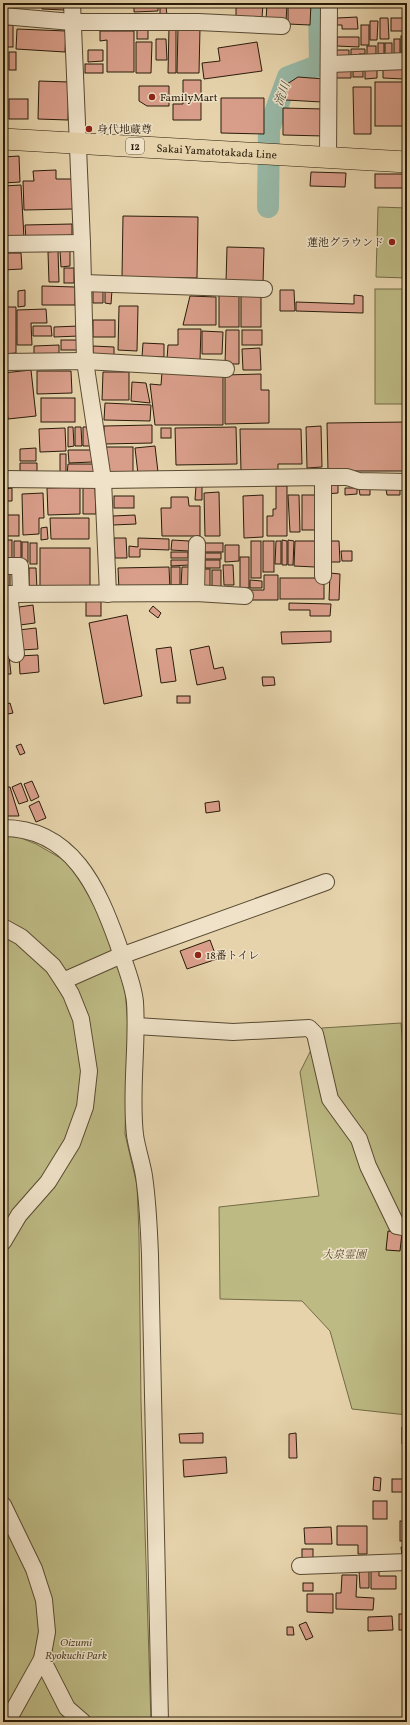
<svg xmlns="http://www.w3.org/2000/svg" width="410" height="1725" font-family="Vollkorn,'Noto Serif JP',serif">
<rect width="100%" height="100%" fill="#e6d3ab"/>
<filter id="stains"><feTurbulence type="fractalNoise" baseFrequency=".005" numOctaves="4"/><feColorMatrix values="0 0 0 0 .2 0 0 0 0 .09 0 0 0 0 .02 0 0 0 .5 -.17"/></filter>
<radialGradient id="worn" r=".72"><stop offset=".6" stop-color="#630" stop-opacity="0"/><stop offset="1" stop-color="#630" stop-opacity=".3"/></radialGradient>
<!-- green -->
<g fill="#bdba84" stroke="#736b47">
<path d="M378 207 407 208V278L376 277Z"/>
<rect x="375" y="289" width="32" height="115"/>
<path d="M3 836H16L36 844 69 863 95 905 109 941 125 989 128 1026 125 1134 137 1185 139 1235 141 1402 151 1722H3Z"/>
<path d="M401 1023 406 1090H407V1415L352 1409 330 1331 302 1301 220 1299 219 1207 319 1196 300 1072 322 1028Z"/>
</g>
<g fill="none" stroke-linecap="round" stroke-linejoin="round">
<!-- river -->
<path stroke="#97b8a6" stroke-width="22" d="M268 207 269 129 288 77 320 65 319 3"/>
</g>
<!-- building -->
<g fill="#d99e8a" stroke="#291c0a">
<rect x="15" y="3" width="9" height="2"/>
<path d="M42 3H65L64 10 42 9Z"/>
<path d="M134 3H158V11L134 12Z"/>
<path d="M236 3H263L262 18 236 17Z"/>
<path d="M267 3 287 4 286 22 266 21Z"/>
<path d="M288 3H311L310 25 288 24Z"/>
<path d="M166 6 167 15H160V7Z"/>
<path d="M357 17 358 29H342V25H337V18Z"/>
<path d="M380 18H388L389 39H380Z"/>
<rect x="391" y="18" width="16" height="13"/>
<path d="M370 21H378L377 40H370Z"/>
<rect x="3" y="25" width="10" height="22"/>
<rect x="361" y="25" width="8" height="20"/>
<path d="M169 27 176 28V73H168Z"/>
<path d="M178 27 200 28 199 73H177Z"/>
<path d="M17 29 66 31 65 52 16 49Z"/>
<rect x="137" y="29" width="11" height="10"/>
<path d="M100 31H134V72H107V40L100 41Z"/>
<rect x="401" y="36" width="6" height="16"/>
<path d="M337 37H359V47L337 46Z"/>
<path d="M156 39H166L167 60H156Z"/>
<rect x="394" y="39" width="6" height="17"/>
<path d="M136 42H152L151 73H136Z"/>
<path d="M257 42 262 71 204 79 202 63 220 61 218 48Z"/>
<rect x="378" y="43" width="6" height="14"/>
<rect x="385" y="43" width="7" height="14"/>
<rect x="367" y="46" width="9" height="10"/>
<path d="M351 49H365V54H359V57H351Z"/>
<path d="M88 50H103V61L88 62Z"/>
<path d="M335 50H349V57H338L335 55Z"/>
<rect x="9" y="52" width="7" height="18"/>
<rect x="3" y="53" width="4" height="17"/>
<rect x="85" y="64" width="18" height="9"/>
<rect x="353" y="67" width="10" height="10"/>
<path d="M335 68 351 69V78H334Z"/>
<path d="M383 69H404V79L383 78Z"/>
<path d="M365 70H377V78L365 79Z"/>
<path d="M298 77 324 79 322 102 286 100 287 84Z"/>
<path d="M183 80H201V120H173V104H183Z"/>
<path d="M39 81 69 82 68 120 38 119Z"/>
<rect x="375" y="82" width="32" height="44"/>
<path d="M139 86H169V106H147L139 101Z"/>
<path d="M353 87H371V134H354Z"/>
<path d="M3 90H5L6 108H3Z"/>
<path d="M221 98H264V134L221 133Z"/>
<rect x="9" y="99" width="19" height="20"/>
<path d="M283 108 324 109V136L283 135Z"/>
<path d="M19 156 20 182 3 183V157Z"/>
<path d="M56 170V179H72L73 209 24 210 23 181H34L33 171Z"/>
<path d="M311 172 346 173 345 187 310 186Z"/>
<rect x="375" y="174" width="32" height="14"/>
<path d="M21 185 24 238 7 239 4 186Z"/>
<path d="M123 216 198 217 197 278 122 277Z"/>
<path d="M72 224V237L26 239 25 225Z"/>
<path d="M227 247 264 248 263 283 226 282Z"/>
<path d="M58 251 59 282H49L48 252Z"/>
<path d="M60 251H70V266L61 267Z"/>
<path d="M3 253H21L22 269 3 270Z"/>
<rect x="64" y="268" width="10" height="15"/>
<path d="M42 286 75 287V305H42Z"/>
<path d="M93 289 103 290V303H93Z"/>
<path d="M105 289 112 290 111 304 105 303Z"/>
<path d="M25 290V306L18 307V291Z"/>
<path d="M280 290H294L295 311H280Z"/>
<rect x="219" y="295" width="20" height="32"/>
<path d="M354 295 363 296V313L296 311V302L354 304Z"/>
<path d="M190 296 216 297V325H183Z"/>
<rect x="241" y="296" width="20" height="31"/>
<path d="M119 306H138L137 351 118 350Z"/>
<path d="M3 307H16V353L3 354Z"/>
<path d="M46 309 47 323H31L32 345H17V310Z"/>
<rect x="93" y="320" width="22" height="17"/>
<path d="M33 326H51L52 336H33Z"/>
<path d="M79 326V336L54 337V327Z"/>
<path d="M178 329H201L200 360 167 359 168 345H178Z"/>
<path d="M226 330H239V364H225Z"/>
<rect x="242" y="330" width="20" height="15"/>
<path d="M202 331 223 332 222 354H202Z"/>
<rect x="61" y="340" width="17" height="10"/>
<path d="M143 343 164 344V357H142Z"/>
<path d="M59 345V355H34V346Z"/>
<path d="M93 346 114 347V356H93Z"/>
<path d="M260 348 261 370H243L242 349Z"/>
<path d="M31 370 36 416 8 419 3 373Z"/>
<path d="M37 371H71L72 393 37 394Z"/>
<path d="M103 372H129V400H102Z"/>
<path d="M162 372 223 373V425H155L150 384 161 385Z"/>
<path d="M261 374V390H269V423L225 424V375Z"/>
<path d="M132 382 146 383 150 403 131 401Z"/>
<rect x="41" y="398" width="34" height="24"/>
<path d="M105 403 151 405 150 421 104 420Z"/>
<path d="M407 422V471H328L327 423Z"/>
<path d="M152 425V443L104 444V426Z"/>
<path d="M321 426 322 467 307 468 306 427Z"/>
<path d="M68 427H73L74 446 68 447Z"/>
<path d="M75 427H81L82 446H75Z"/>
<path d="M83 427H90L91 446H83Z"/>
<path d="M236 427 237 464 176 465 175 428Z"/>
<path d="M65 428 66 451 40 452 39 429Z"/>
<rect x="161" y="428" width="10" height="10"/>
<path d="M240 429H301L302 464H278V472H241Z"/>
<path d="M155 446 158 472 138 474 135 448Z"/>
<rect x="105" y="447" width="28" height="26"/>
<path d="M36 448V461H20V449Z"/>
<path d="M68 450H92V462L69 463Z"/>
<rect x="60" y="454" width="6" height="21"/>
<path d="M20 463H37V474L20 473Z"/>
<path d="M68 464H94V475H67Z"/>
<path d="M326 482H338V493L326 494Z"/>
<path d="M196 486H202V500H195Z"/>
<path d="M276 486H287V536H267V516H273V509H276Z"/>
<path d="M80 487V514L48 515 47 488Z"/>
<path d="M83 487H95L96 514H83Z"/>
<path d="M12 488V501H5V489Z"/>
<path d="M345 488H357V494L345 495Z"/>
<path d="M370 488V495H360L359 489Z"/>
<path d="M386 489H400V495H387Z"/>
<path d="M219 492 220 536H205L204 493Z"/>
<path d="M43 493 44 518H39V534L23 535 22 494Z"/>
<path d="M263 495V537L244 538 243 496Z"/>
<path d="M288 495H299L300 532H290Z"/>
<rect x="302" y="495" width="13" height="35"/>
<rect x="114" y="496" width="20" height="12"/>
<path d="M171 497H188L189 506H200V536H162L161 508H171Z"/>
<rect x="3" y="515" width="16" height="21"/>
<path d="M135 515 136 524 113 525V516Z"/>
<path d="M50 518H89V539H51Z"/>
<path d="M47 527 48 539 41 540V528Z"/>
<path d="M114 538H126L127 558H115Z"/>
<path d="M138 538 169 539V550L140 549V557H129V546L138 547Z"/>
<path d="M3 540H5L4 560H3Z"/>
<rect x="6" y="540" width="6" height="20"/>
<path d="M172 540 189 541V551L171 550Z"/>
<path d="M282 540 287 541V565H282Z"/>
<path d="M288 540 294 541 293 565H288Z"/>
<path d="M14 541H21V560L14 561Z"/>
<rect x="251" y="541" width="10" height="37"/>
<rect x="263" y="541" width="11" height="31"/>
<path d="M276 541H281V564H275Z"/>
<path d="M295 541H315V567L294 566Z"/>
<path d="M331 541H339L340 562H331Z"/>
<rect x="22" y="542" width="6" height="20"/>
<rect x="30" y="543" width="7" height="21"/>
<rect x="204" y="543" width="19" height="9"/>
<path d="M225 545H239V561L225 562Z"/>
<rect x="40" y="548" width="50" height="42"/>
<path d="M341 551H352V561H342Z"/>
<rect x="171" y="552" width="17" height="6"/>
<rect x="205" y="553" width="16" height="6"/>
<rect x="240" y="557" width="9" height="31"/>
<path d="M171 560H189V565L171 566Z"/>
<rect x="205" y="560" width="15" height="8"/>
<path d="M223 565H233L234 585H224Z"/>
<path d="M169 567 170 589 119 590 118 568Z"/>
<rect x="171" y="567" width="9" height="18"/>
<path d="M182 567H191V586H181Z"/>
<path d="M29 568H36L37 589H29Z"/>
<rect x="201" y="569" width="9" height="18"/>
<rect x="212" y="570" width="9" height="18"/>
<rect x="4" y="572" width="6" height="18"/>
<path d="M330 573 340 574 339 600H329Z"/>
<path d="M264 575H278V600H251V590H264Z"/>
<rect x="280" y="578" width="44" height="21"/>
<path d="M250 580 262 581V588H250Z"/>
<rect x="86" y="601" width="15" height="15"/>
<path d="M289 603 331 604 330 616H310V610H289Z"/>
<path d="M33 605 35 623 20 625 19 607Z"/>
<path d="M153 606 161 613 158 618 149 611Z"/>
<path d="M127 615 142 696 104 704 89 623Z"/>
<path d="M36 628 38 649 21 650 19 630Z"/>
<path d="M331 631V642L282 644 281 632Z"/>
<path d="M5 633 7 652 3 653V634Z"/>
<path d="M209 646 214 669 223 667 226 679 197 685 190 650Z"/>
<path d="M171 647 176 681 161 683 156 649Z"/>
<path d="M38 655 39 672 20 674 19 656Z"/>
<path d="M9 656 11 674H3V657Z"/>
<path d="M262 677H274L275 685 263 686Z"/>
<rect x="177" y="696" width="13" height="7"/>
<path d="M10 703 13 713 3 715V705Z"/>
<path d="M21 744 25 753 20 755 16 746Z"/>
<path d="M32 781 39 797 31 801 24 784Z"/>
<path d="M21 783 28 801 19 804 12 787Z"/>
<path d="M3 787H10L19 816H3Z"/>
<path d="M39 801 46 818 36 822 29 806Z"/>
<path d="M219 801 220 811 206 813 205 803Z"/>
<path d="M210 940 217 959 187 969 180 951Z"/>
<path d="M388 1231 402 1233 400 1251 386 1250Z"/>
<rect x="3" y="1365" width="3" height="26"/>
<path d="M402 1427 407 1428V1445L402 1444Z"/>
<path d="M203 1433V1443H180L179 1434Z"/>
<path d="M296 1433 297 1458H289V1434Z"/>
<path d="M226 1457 227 1473 184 1477 183 1460Z"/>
<path d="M374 1477 381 1478 380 1491 373 1490Z"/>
<rect x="392" y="1479" width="15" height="13"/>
<rect x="373" y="1501" width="14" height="18"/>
<rect x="400" y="1521" width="7" height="20"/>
<path d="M337 1526H367V1554H358V1545H337Z"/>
<path d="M331 1527 332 1544H305L304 1528Z"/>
<path d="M401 1547H407V1556H402Z"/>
<rect x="302" y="1549" width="11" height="14"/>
<path d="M371 1568H379V1576H396V1589H371Z"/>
<path d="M404 1568H407V1601L403 1600Z"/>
<path d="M359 1570H369V1588H360Z"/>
<path d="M342 1575H357L356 1597 374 1598 373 1610 336 1609V1593H341Z"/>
<rect x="303" y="1583" width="10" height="8"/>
<path d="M307 1594H333V1613L307 1612Z"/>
<rect x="399" y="1614" width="8" height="16"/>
<path d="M392 1616 393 1630 368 1631V1617Z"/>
<path d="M306 1622 313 1637 306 1640 299 1625Z"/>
<path d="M287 1627H293L294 1635H287Z"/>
</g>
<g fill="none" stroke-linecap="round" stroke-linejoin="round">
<defs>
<g id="minor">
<path d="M72 3 82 243 85 361 103 480 108 594"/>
<path d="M3 16 72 22H198L282 26"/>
<path d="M330 64 407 61"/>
<path d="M328 158 329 3"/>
<path d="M3 244 82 243"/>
<path d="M83 283 264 289"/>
<path d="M3 362 85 361 226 369"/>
<path d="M323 477H347L359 481 407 482"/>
<path d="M3 479 103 480 323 477V576"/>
<path d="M3 566H20L21 594"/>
<path d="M196 593 197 544"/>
<path d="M3 594 196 593 245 596"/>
<path d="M9 594 16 654"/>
<path d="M3 828C72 828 98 888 118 944 124 963 133 982 135 1002 138 1046 130 1091 135 1135 137 1149 142 1163 144 1176 148 1203 149 1229 150 1255L160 1722"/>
<path d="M3 927 21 937 53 966 63 981 71 994 81 1019 89 1071 85 1107 72 1143 48 1182 19 1215 3 1242"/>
<path d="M63 981 115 958 326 882"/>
<path d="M136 1026 233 1032 309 1028 315 1034 330 1099 359 1139 368 1166 397 1226 407 1228"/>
<path d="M3 1505 34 1569 44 1600 47 1632 42 1659 7 1722"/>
<path d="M300 1566 407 1562"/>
<path d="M42 1659 67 1708 83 1722"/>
</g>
<g id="major">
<path id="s1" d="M3 139 407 162"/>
</g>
</defs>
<!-- minor casing -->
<use href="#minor" stroke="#584a32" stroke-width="18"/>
<!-- major casing -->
<use href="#major" stroke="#291c0a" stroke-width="22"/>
<!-- minor -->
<use href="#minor" stroke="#efe2c8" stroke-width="16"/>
<!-- major -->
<use href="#major" stroke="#e6d3ab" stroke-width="21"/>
</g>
<!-- markers -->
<g fill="#8f2418" stroke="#efe2c8" stroke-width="1.5">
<circle cx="152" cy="97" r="4"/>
<circle cx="89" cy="129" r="4"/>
<circle cx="392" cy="242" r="4"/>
<circle cx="198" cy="955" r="4"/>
</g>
<g text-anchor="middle" stroke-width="3" stroke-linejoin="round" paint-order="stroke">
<!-- shield labels -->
<rect fill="#efe2c8" stroke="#645743" stroke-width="1" x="126" y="138" width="18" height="16" rx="3"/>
<g font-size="10" font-weight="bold" fill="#291c0a">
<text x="135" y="150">12</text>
</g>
<!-- poi labels -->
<g font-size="11" fill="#291c0a" stroke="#efe2c8" text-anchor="start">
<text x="160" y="101">FamilyMart</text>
<text x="97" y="133">身代地蔵尊</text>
<text x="384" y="246" text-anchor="end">蓮池グラウンド</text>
<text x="206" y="959">18番トイレ</text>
</g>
<!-- street labels -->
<g font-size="11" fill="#291c0a" stroke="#efe2c8">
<text dy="4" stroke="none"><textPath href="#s1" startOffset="214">Sakai Yamatotakada Line</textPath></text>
</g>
<!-- park labels -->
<g font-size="11" font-style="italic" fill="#554b2f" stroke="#efe2c8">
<text x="344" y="1258">大泉霊園</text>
<text x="76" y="1646">Oizumi<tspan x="76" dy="13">Ryokuchi Park</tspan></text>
</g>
<!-- water labels -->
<g font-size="12" font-style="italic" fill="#4a4b39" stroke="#efe2c8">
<text transform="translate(282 94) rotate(-70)" y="4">流川</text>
</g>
</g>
<!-- margin -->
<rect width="410" height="1725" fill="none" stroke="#e6d3ab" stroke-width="16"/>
<rect x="4" y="4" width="402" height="1717" fill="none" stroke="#291c0a" stroke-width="2"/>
<rect x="8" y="8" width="394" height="1709" fill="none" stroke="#291c0a"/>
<rect width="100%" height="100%" filter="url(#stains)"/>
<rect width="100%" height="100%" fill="url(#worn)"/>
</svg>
